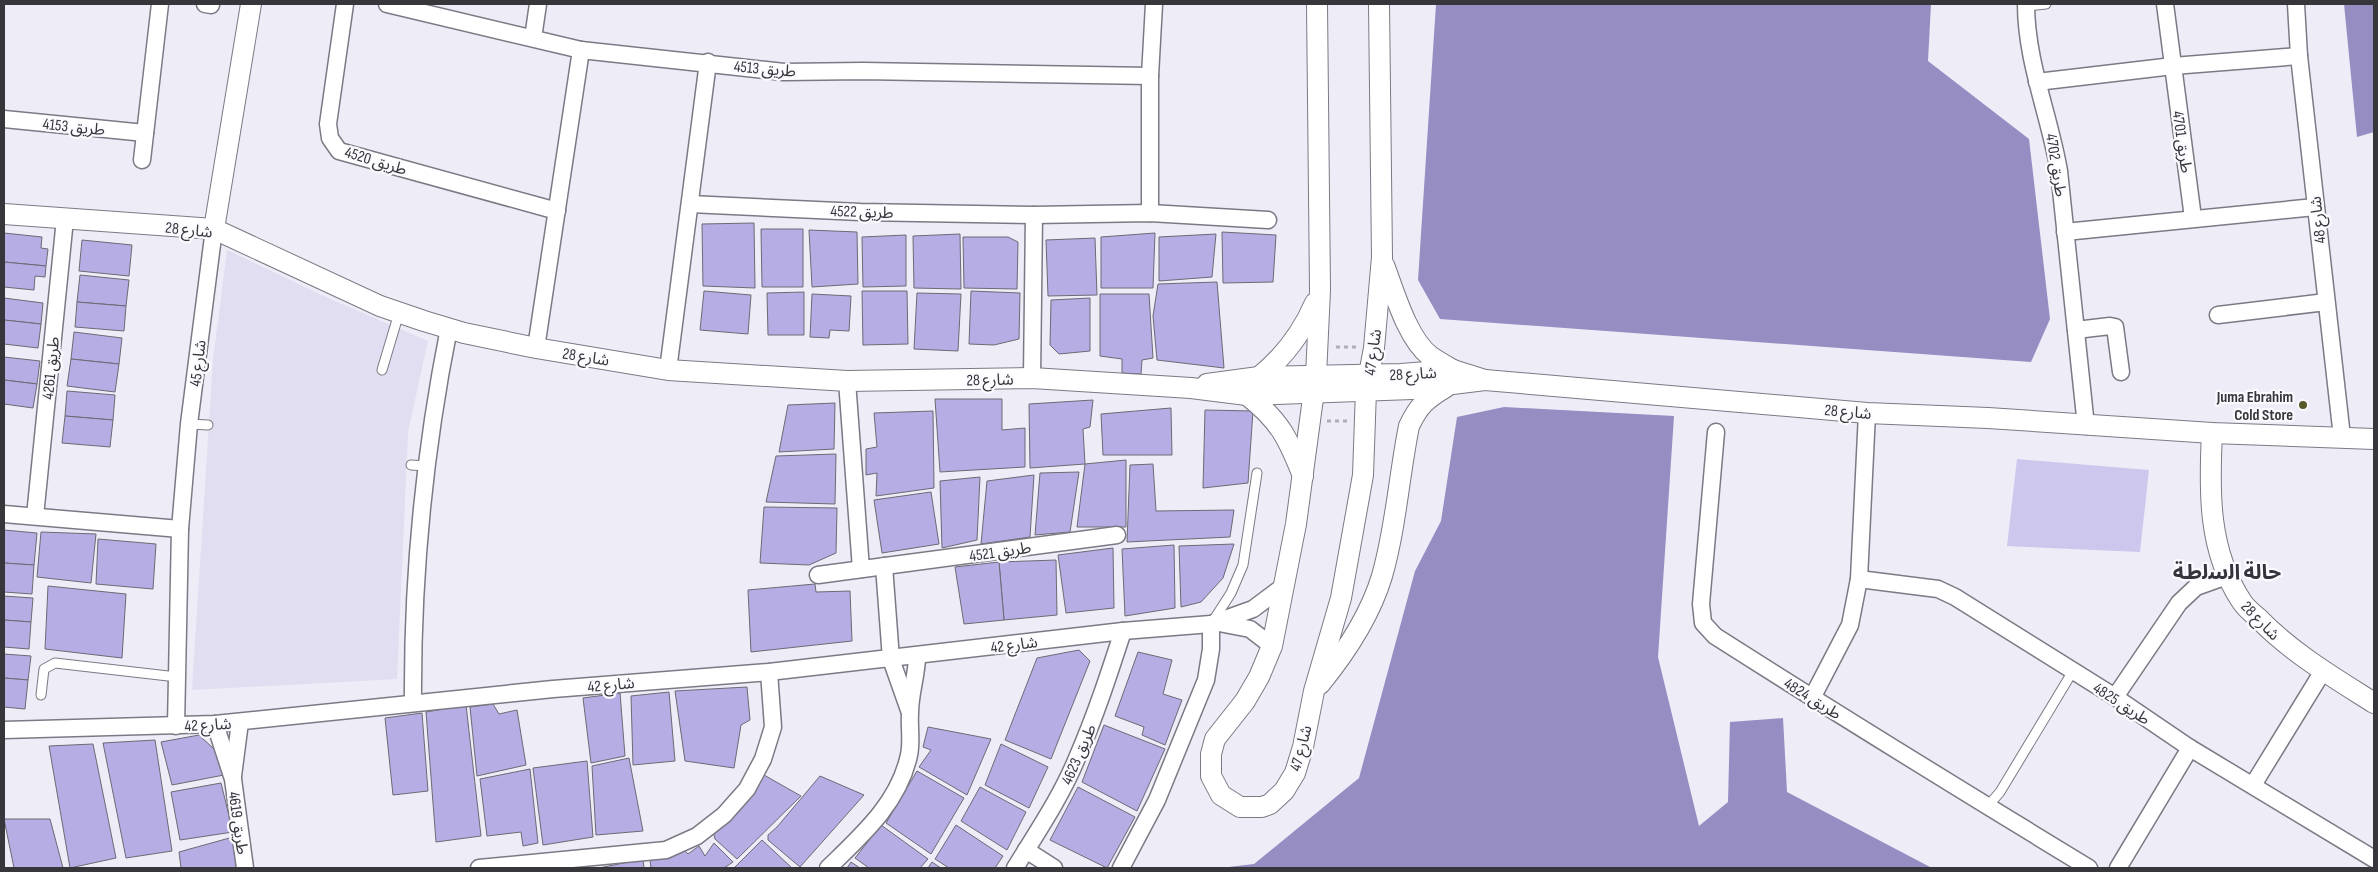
<svg xmlns="http://www.w3.org/2000/svg" width="2378" height="872" font-family="'Sofia Sans Condensed','Noto Sans Arabic',sans-serif">
<rect width="100%" height="100%" fill="#edecf7"/>
<!-- built -->
<path fill="#e0def0" d="M227 250 330 299 428 341 408 432 397 679 192 690 213 360Z"/>
<!-- green -->
<path fill="#cdc7ed" d="M2017 459 2149 470 2140 552 2007 546Z"/>
<!-- water -->
<g fill="#968dc2">
<path d="M1436 4H1931L1928 61 2029 139 2050 319 2031 362 1440 319 1418 280Z"/>
<path d="M2344 4H2374V132L2357 137Z"/>
<path d="M1504 407 1674 416 1658 657 1699 826 1728 802 1730 722 1783 718 1787 792 1932 868H1220L1254 864 1359 778 1415 571 1441 521 1457 417Z"/>
</g>
<!-- building -->
<g fill="#b6ade5" stroke="#6c6a74">
<path d="M754 223 755 288 703 286 702 224Z"/>
<path d="M761 229H803V287H762Z"/>
<path d="M809 230 857 232 858 284 812 287Z"/>
<path d="M1222 232 1276 235 1273 282 1223 283Z"/>
<path d="M4 233 42 237 41 248 48 249 46 266 4 262Z"/>
<path d="M1155 233 1153 288H1101V237Z"/>
<path d="M960 234 961 289 914 288 913 236Z"/>
<path d="M1216 234 1212 277 1159 281V237Z"/>
<path d="M906 235V286L863 287 862 237Z"/>
<path d="M963 237H1008L1018 242 1017 289 964 288Z"/>
<path d="M1095 238 1097 295 1048 296 1046 240Z"/>
<path d="M82 240 132 245 129 276 79 271Z"/>
<path d="M4 262 46 266 45 277 35 276 34 290 4 287Z"/>
<path d="M80 275 129 280 126 306 77 302Z"/>
<path d="M1217 282 1224 368 1157 360 1153 316 1158 284Z"/>
<path d="M704 291 751 295 748 334 700 330Z"/>
<path d="M862 291H907L908 344 863 345Z"/>
<path d="M971 291 1020 293 1019 339 994 345 969 344Z"/>
<path d="M804 292V335H768L767 293Z"/>
<path d="M917 293 961 294 958 351 914 349Z"/>
<path d="M812 294 851 296 849 331 830 330 829 338 810 337Z"/>
<path d="M1100 294H1149L1153 358 1142 360 1141 374 1122 373V359L1100 356Z"/>
<path d="M4 298 43 303 41 324 4 320Z"/>
<path d="M1090 298V351L1059 354 1050 345 1051 300Z"/>
<path d="M77 302 126 306 124 331 75 327Z"/>
<path d="M4 320 41 324 38 348 4 344Z"/>
<path d="M74 332 122 338 119 364 71 359Z"/>
<path d="M4 357 40 361 37 384 4 380Z"/>
<path d="M71 359 119 364 115 392 67 386Z"/>
<path d="M4 380 37 384 33 408 4 404Z"/>
<path d="M67 391 115 395 113 420 65 416Z"/>
<path d="M935 399H1002V430L1025 428V467L940 472Z"/>
<path d="M1093 400 1090 427 1083 429 1085 464 1030 468 1029 404Z"/>
<path d="M835 403 834 449 779 452 788 405Z"/>
<path d="M1171 408 1172 455H1103L1101 414Z"/>
<path d="M1205 410 1253 411 1248 483 1203 488Z"/>
<path d="M933 411 934 488 876 496 877 473 866 475V449L877 447 874 413Z"/>
<path d="M65 416 113 420 110 447 62 443Z"/>
<path d="M836 454 835 504 766 502 776 456Z"/>
<path d="M1126 460V527H1077L1085 464Z"/>
<path d="M1153 464 1156 511 1234 510 1230 537 1127 542 1130 465Z"/>
<path d="M1079 472 1070 532 1035 535 1040 473Z"/>
<path d="M1034 475 1030 537 981 544 987 481Z"/>
<path d="M980 477 977 540 942 548 940 481Z"/>
<path d="M931 492 939 544 882 553 874 500Z"/>
<path d="M764 507 837 508 836 553 809 565 760 563Z"/>
<path d="M4 530 37 533 34 565 4 563Z"/>
<path d="M41 532 96 534 91 583 37 577Z"/>
<path d="M98 539 156 544 153 589 96 584Z"/>
<path d="M1234 544 1223 578 1201 602 1181 607 1179 546Z"/>
<path d="M1174 545 1175 608 1125 616 1122 549Z"/>
<path d="M1113 548 1114 608 1066 613 1058 555Z"/>
<path d="M1056 560 1057 615 1004 620 999 562Z"/>
<path d="M999 562 1004 620 964 624 955 567Z"/>
<path d="M4 563 34 565 32 594 4 592Z"/>
<path d="M815 584 816 592 850 591 852 641 751 652 748 590Z"/>
<path d="M48 586 126 594 122 658 45 649Z"/>
<path d="M4 596 33 598 31 622 4 620Z"/>
<path d="M4 620 31 622 29 649 4 647Z"/>
<path d="M1079 650 1090 661 1051 759 1005 740 1037 658Z"/>
<path d="M1138 652 1172 660 1163 694 1182 700 1165 745 1142 735 1144 727 1115 716Z"/>
<path d="M4 654 31 656 28 680 4 678Z"/>
<path d="M4 678 28 680 25 709 4 707Z"/>
<path d="M747 687 750 720 741 725 734 768 685 761 675 691Z"/>
<path d="M669 692 675 761 633 765 631 696Z"/>
<path d="M620 693 625 756 591 763 583 698Z"/>
<path d="M493 704 499 714 517 710 526 765 477 776 470 707Z"/>
<path d="M466 705 481 836 436 842 426 712Z"/>
<path d="M422 713 428 791 393 795 385 718Z"/>
<path d="M1104 725 1165 749 1137 811 1082 782Z"/>
<path d="M928 727 991 739 967 795 919 767 931 750 923 747Z"/>
<path d="M199 735 214 749 224 775 172 785 161 742Z"/>
<path d="M155 740 172 851 126 858 103 743Z"/>
<path d="M93 744 116 858 70 868 49 746Z"/>
<path d="M1001 744 1048 767 1029 808 985 785Z"/>
<path d="M629 758 643 831 596 835 592 766Z"/>
<path d="M587 761 593 837 543 845 533 768Z"/>
<path d="M530 769 538 843 523 846 521 832 487 836 480 779Z"/>
<path d="M917 771 964 798 931 854 886 823Z"/>
<path d="M764 775 801 796 737 859 715 839 713 831 753 790Z"/>
<path d="M820 776 864 795 800 867 768 840V835L777 827Z"/>
<path d="M221 783 233 832 180 840 171 792Z"/>
<path d="M980 787 1026 812 1007 850 961 821Z"/>
<path d="M1078 787 1135 817 1107 868 1050 840Z"/>
<path d="M4 819H50L63 868H14Z"/>
<path d="M881 825 928 859 920 868H869L855 858Z"/>
<path d="M956 825 1003 856 995 868H949L935 859Z"/>
<path d="M233 837 237 868H181L179 852Z"/>
<path d="M762 840 792 868H734Z"/>
<path d="M714 843 733 862 724 868H651L650 859 682 848 688 854 699 846 705 856Z"/>
<path d="M643 859 644 868H599Z"/>
<path d="M851 862 860 868H847Z"/>
<path d="M932 862 941 868H928Z"/>
</g>
<g fill="none" stroke-linecap="round" stroke-linejoin="round">
<defs>
<g id="service">
<path d="M2026 6 2046 4"/>
<path d="M382 370 399 313"/>
<path d="M189 424 208 425"/>
<path d="M411 465 426 466"/>
<path d="M1213 621 1231 593 1243 565 1257 473"/>
<path d="M41 695 44 669 55 663 177 677"/>
<path d="M1988 806 2000 792 2073 671"/>
</g>
<g id="minor">
<path d="M205 4 211 5"/>
<path d="M345 4 328 124 330 138 339 151 557 211"/>
<path d="M387 4 581 50 784 72 863 71 1150 76"/>
<path d="M2026 4C2026 61 2049 114 2059 171L2086 426"/>
<path d="M2165 4 2193 218"/>
<path d="M2296 4 2299 56 2342 437"/>
<path d="M533 38 538 4"/>
<path d="M2037 82 2173 66 2299 56"/>
<path d="M4 119 145 133"/>
<path d="M142 160 160 4"/>
<path d="M690 204 860 212 1034 215 1150 213 1268 220"/>
<path d="M1150 213V76L1154 4"/>
<path d="M2065 232 2315 207"/>
<path d="M2218 315 2326 302"/>
<path d="M2076 330 2110 326 2115 327 2121 372"/>
<path d="M536 348 581 50"/>
<path d="M668 370 708 62"/>
<path d="M1032 378 1034 215"/>
<path d="M847 381 861 569"/>
<path d="M1716 432 1701 604 1703 623 1715 636C1839 715 1964 792 2089 868"/>
<path d="M4 514 180 529"/>
<path d="M35 516 65 219"/>
<path d="M884 566 891 659 909 710"/>
<path d="M818 575 1117 535"/>
<path d="M1859 579 1938 589 1955 597 2115 697 2190 748 2374 859"/>
<path d="M1219 623 1250 629 1272 646"/>
<path d="M2115 697 2179 603 2196 587 2227 576"/>
<path d="M1812 698 1850 625 1859 579 1867 413"/>
<path d="M413 703C412 577 424 453 449 328"/>
<path d="M215 724 233 779 245 868"/>
<path d="M176 726 180 529 189 424 214 229"/>
<path d="M4 730 215 724 553 689 769 672 1123 631 1211 624 1253 609 1285 585"/>
<path d="M233 776 240 722"/>
<path d="M2253 785 2323 671"/>
<path d="M1026 850 1054 868"/>
<path d="M479 868 666 850 697 836 724 815 747 789 763 759 773 727 769 672"/>
<path d="M828 868C861 836 899 803 909 755 912 741 909 727 910 713 910 693 917 675 917 656"/>
<path d="M1015 868C1037 832 1061 797 1077 758 1095 717 1109 674 1123 631"/>
<path d="M1121 868 1157 800 1206 680 1211 649V624"/>
<path d="M2118 868 2190 748"/>
</g>
<g id="tertiary">
<path d="M1317 4 1320 290 1316 376 1296 524 1272 646 1259 677 1245 701 1215 739 1211 754V776L1221 795 1240 807H1262L1270 804 1284 791 1295 773 1303 747 1314 691 1341 598 1363 475 1366 390 1374 348 1382 257 1379 4"/>
<path d="M4 214 214 229 380 306 424 321 464 333 536 348 668 370 847 381 1032 378 1191 388 1247 395 1412 389 1485 380"/>
<path d="M214 229 251 4"/>
<path d="M1384 265C1394 291 1407 338 1430 356 1437 361 1446 366 1453 370"/>
<path d="M1259 377C1284 357 1302 333 1315 303"/>
<path d="M1207 384 1259 377 1401 374 1453 370 1485 380 1867 413 1988 418 2212 433 2374 439"/>
<path d="M1247 395C1280 421 1288 438 1303 476"/>
<path d="M2212 433C2209 492 2208 551 2242 602 2246 608 2252 613 2258 618 2292 653 2333 677 2374 703"/>
<path d="M1320 684C1346 652 1370 616 1382 576 1396 527 1399 476 1409 426 1419 405 1426 399 1446 387"/>
</g>
</defs>
<!-- service casing -->
<use href="#service" stroke="#7b7a84" stroke-width="11"/>
<!-- minor casing -->
<use href="#minor" stroke="#7b7a84" stroke-width="19"/>
<!-- tertiary casing -->
<use href="#tertiary" stroke="#7b7a84" stroke-width="22"/>
<!-- path -->
<g stroke="#afaeb7" stroke-width="3" stroke-dasharray="4 4" stroke-linecap="butt">
<path d="M1336 347H1357"/>
<path d="M1327 421H1348"/>
</g>
<!-- service -->
<use href="#service" stroke="#fff" stroke-width="9"/>
<!-- minor -->
<use href="#minor" stroke="#fff" stroke-width="16"/>
<!-- tertiary -->
<use href="#tertiary" stroke="#fff" stroke-width="20"/>
</g>
<!-- markers -->
<circle fill="#575a28" stroke="#fbfaff" stroke-width="2" cx="2303" cy="405" r="5"/>
<g text-anchor="middle" stroke-width="4.5" stroke-linejoin="round" paint-order="stroke">
<!-- street labels -->
<g font-size="16" fill="#37363a" stroke="#fbfaff">
<text transform="translate(765 68) rotate(5)" y="6">طريق 4513</text>
<text transform="translate(74 126) rotate(6)" y="6">طريق 4153</text>
<text transform="translate(2183 142) rotate(82)" y="6">طريق 4701</text>
<text transform="translate(376 160) rotate(17)" y="6">طريق 4520</text>
<text transform="translate(2057 165) rotate(81)" y="6">طريق 4702</text>
<text transform="translate(862 211) rotate(2)" y="6">طريق 4522</text>
<text transform="translate(2317 220) rotate(-96)" y="6">شارع 48</text>
<text transform="translate(189 229) rotate(6)" y="6">شارع 28</text>
<text transform="translate(1372 352) rotate(-82)" y="6">شارع 47</text>
<text transform="translate(586 356) rotate(9)" y="6">شارع 28</text>
<text transform="translate(197 363) rotate(-83)" y="6">شارع 45</text>
<text transform="translate(50 368) rotate(-84)" y="6">طريق 4261</text>
<text transform="translate(1413 373) rotate(-3)" y="6">شارع 28</text>
<text transform="translate(990 379) rotate(-1)" y="6">شارع 28</text>
<text transform="translate(1848 411) rotate(5)" y="6">شارع 28</text>
<text transform="translate(1000 551) rotate(-8)" y="6">طريق 4521</text>
<text transform="translate(2261 620) rotate(46)" y="6">شارع 28</text>
<text transform="translate(1014 644) rotate(-7)" y="6">شارع 42</text>
<text transform="translate(611 684) rotate(-5)" y="6">شارع 42</text>
<text transform="translate(1813 698) rotate(32)" y="6">طريق 4824</text>
<text transform="translate(2122 703) rotate(33)" y="6">طريق 4825</text>
<text transform="translate(208 724) rotate(-3)" y="6">شارع 42</text>
<text transform="translate(1300 748) rotate(-75)" y="6">شارع 47</text>
<text transform="translate(1078 754) rotate(-66)" y="6">طريق 4623</text>
<text transform="translate(239 823) rotate(82)" y="6">طريق 4619</text>
</g>
<!-- poi labels -->
<g font-size="16" font-weight="bold" fill="#37363a" stroke="#fbfaff" text-anchor="end">
<text x="2293" y="402">Juma Ebrahim<tspan x="2293" dy="18">Cold Store</tspan></text>
</g>
<!-- district labels -->
<g font-size="21" font-weight="bold" fill="#35343d" stroke="#fbfaff">
<text x="2227" y="579">ﺣﺎﻟﺔ اﻟﺳﻟطﺔ</text>
</g>
</g>
<!-- border -->
<rect width="2378" height="872" fill="none" stroke="#37363a" stroke-width="10"/>
</svg>
